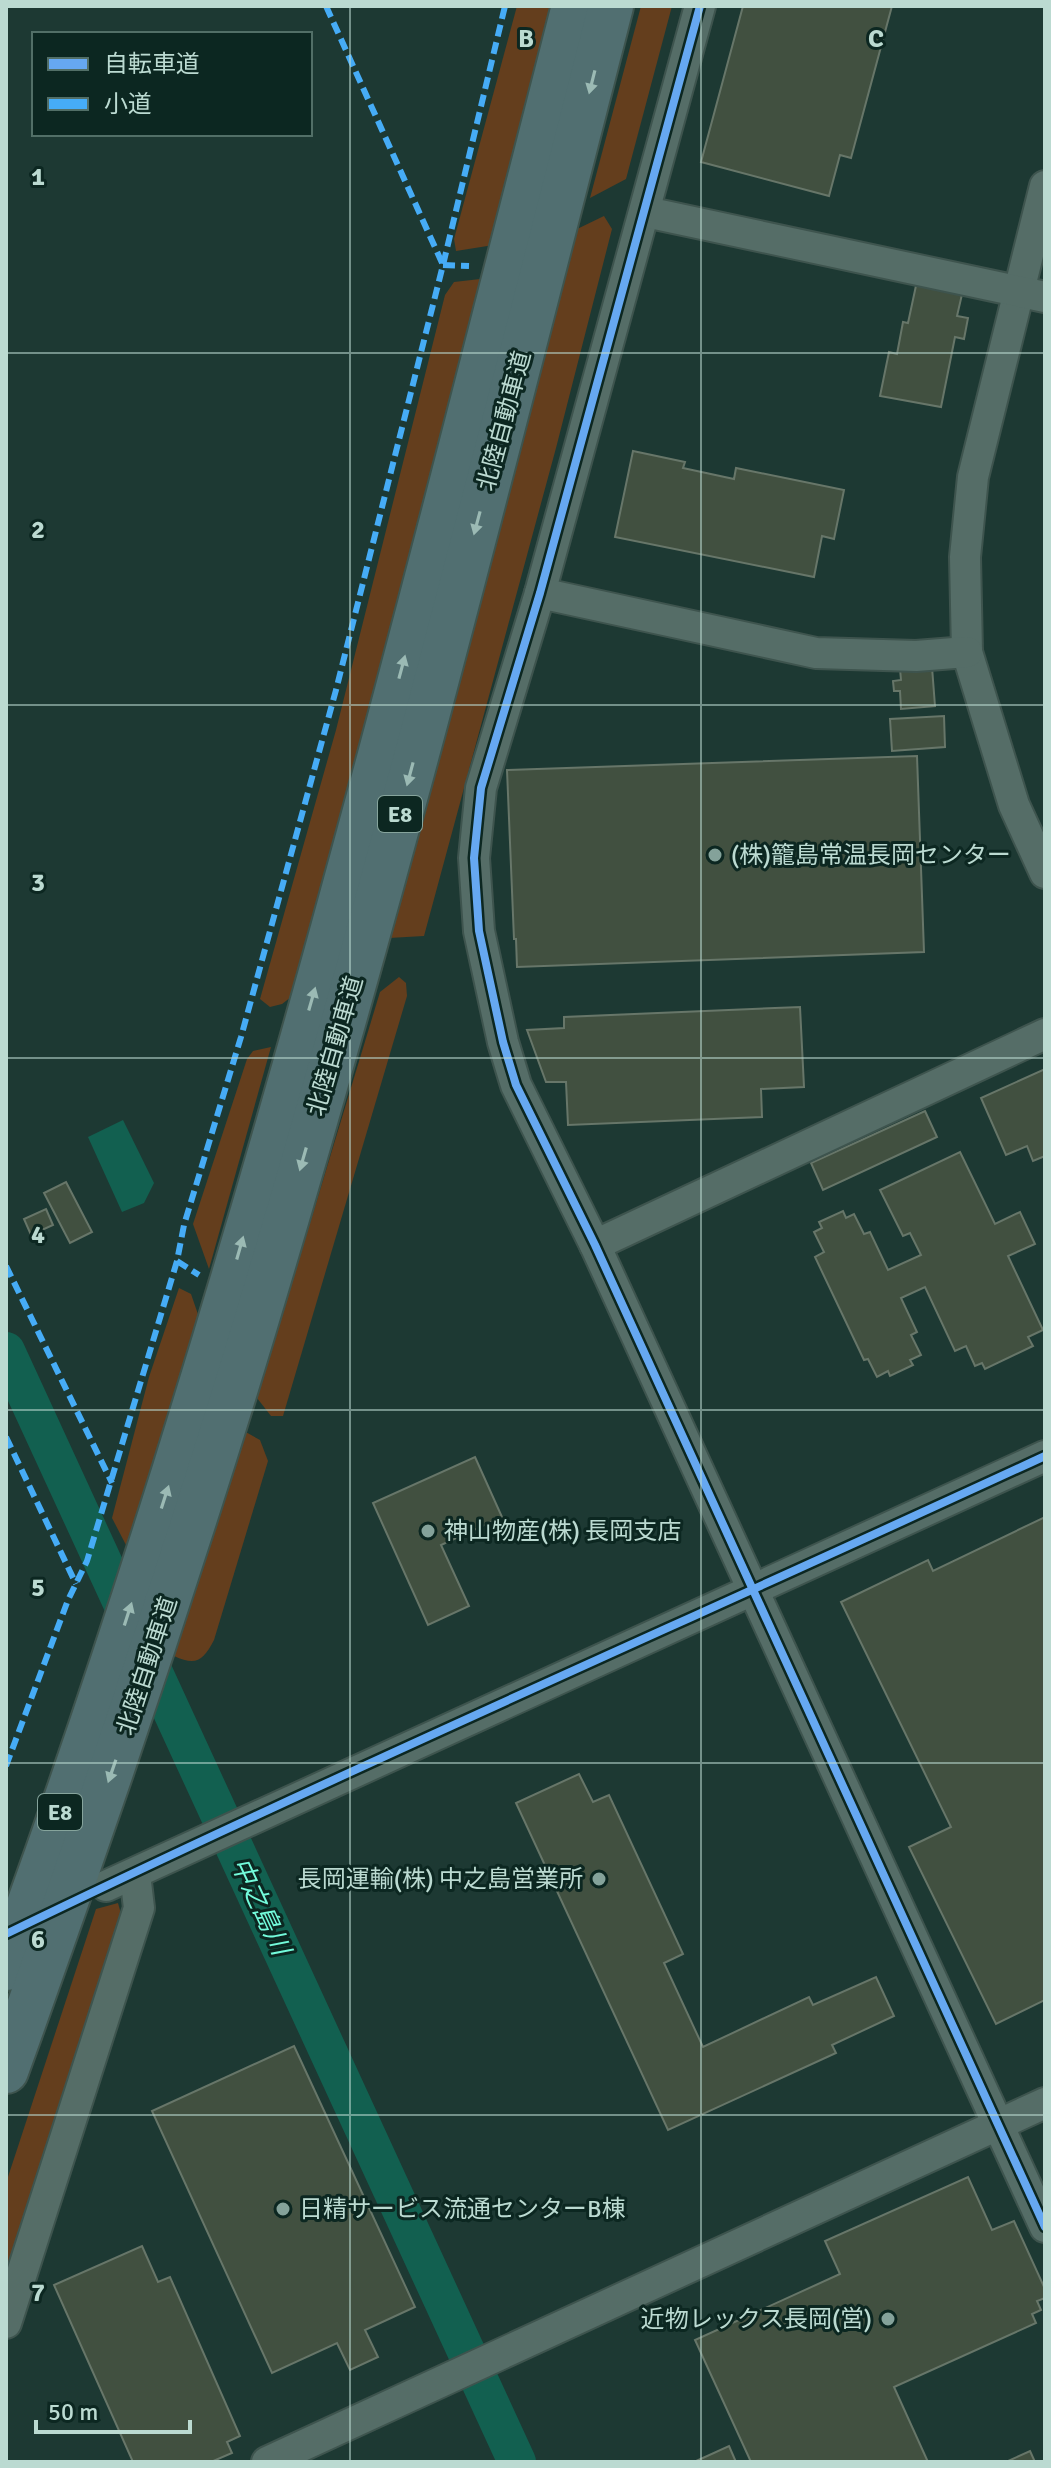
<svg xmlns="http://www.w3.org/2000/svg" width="1051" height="2468" font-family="Signika,'Noto Sans JP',sans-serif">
<rect width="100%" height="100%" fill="#1d3933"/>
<!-- green -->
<g fill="#643e1d">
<path d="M517 6H558L500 244 456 251 454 239Z"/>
<path d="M641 6H672L626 179 590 198Z"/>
<path d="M604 216 612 229 556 448 424 936 389 938 524 439 575 230Z"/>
<path d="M489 278 295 994 282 1004 270 1007 260 999 336 730 445 295 454 282Z"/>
<path d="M399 977 406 983 407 996 283 1416H271L257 1398 380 992Z"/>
<path d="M271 1047 209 1269 193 1224 247 1059 253 1051Z"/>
<path d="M179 1288 191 1294 202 1326 138 1534 126 1545 112 1518 149 1377Z"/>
<path d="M244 1431 260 1440 268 1461 214 1640C203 1661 196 1666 174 1656Z"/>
<path d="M118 1903 123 1921 6 2284V2183L96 1909Z"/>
</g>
<!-- water -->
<path fill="#126050" d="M123 1120 154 1183 144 1203 122 1212 88 1137Z"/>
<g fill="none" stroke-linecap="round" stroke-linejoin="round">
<!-- river -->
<path stroke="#126050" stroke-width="38" d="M6 1351 517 2462"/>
</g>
<!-- building -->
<g fill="#415040" stroke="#677669" stroke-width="2">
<path d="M743 6H892L851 158 840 155 829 196 701 162Z"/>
<path d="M917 281 963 290 957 316 968 318 964 339 955 337 941 407 880 396 889 352 897 354 903 322 908 323Z"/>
<path d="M633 451 685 462 683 468 734 479 736 468 844 490 834 539 822 536 814 577 615 537Z"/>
<path d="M932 667 935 706 901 709 900 691H894L893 681 901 680 900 669Z"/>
<path d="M944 716 945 747 892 751 890 719Z"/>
<path d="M917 756 924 952 517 967 516 939H514L507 770Z"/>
<path d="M800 1007 804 1087 761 1089 762 1117 568 1125 566 1082H546L527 1030 564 1028V1017Z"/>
<path d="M1045 1069V1156L1033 1161 1027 1146 1006 1155 981 1098Z"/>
<path d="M925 1111 937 1137 823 1190 811 1163Z"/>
<path d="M960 1152 995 1224 1020 1212 1035 1244 1008 1256 1043 1330 1028 1337 1033 1346 985 1369 982 1363 975 1366 966 1346 955 1351 925 1287 901 1298 917 1332 911 1335 921 1355 910 1360 913 1365 890 1376 888 1371 877 1377 868 1359 864 1360 815 1257 824 1252 814 1232 822 1228 819 1222 843 1211 846 1218 854 1214 864 1234 870 1232 888 1270 921 1255 910 1233 903 1236 880 1190Z"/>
<path d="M66 1182 92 1232 70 1243 44 1193Z"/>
<path d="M46 1209 53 1225 31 1235 24 1219Z"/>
<path d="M475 1457 502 1517 441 1545 469 1606 428 1625 373 1503Z"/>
<path d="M1045 1517V2000L996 2024 909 1847 951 1827 841 1602 928 1560 933 1571Z"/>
<path d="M579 1774 593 1802 609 1795 683 1954 664 1963 703 2047 809 1997 813 2005 876 1977 894 2016 832 2045 836 2053 668 2130 516 1803Z"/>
<path d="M294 2046 415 2307 365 2330 378 2357 350 2370 337 2343 272 2373 152 2111Z"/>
<path d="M968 2177 992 2230 1014 2221 1045 2289V2298L1037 2301 1041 2310 1032 2314 1036 2323 894 2387 928 2462H751L695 2340 840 2274 825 2241Z"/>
<path d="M142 2246 158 2282 170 2277 240 2436 227 2442 232 2453 211 2462H133L54 2285Z"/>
<path d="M729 2446 736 2462H694Z"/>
<path d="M1030 2451 1035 2462H1006Z"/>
</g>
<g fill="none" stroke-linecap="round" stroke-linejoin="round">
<defs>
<g id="minor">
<path d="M700 6 540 593 481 788 474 858 479 931 503 1042 516 1085 595 1245 1045 2227"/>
<path d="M1045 186 973 477 965 557 967 652 1014 805 1045 873"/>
<path d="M646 212 1045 297"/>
<path d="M540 593 816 653 916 656 967 652"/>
<path d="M595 1245 1045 1034"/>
<path d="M106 1886 1045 1456"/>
<path d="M6 2323 139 1908 135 1874"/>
<path d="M267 2462 1045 2103"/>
</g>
<g id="highway">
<path d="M6 1968C241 1329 405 665 574 6"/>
<path d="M6 2071C87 1847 163 1622 234 1394 375 936 492 470 611 6"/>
</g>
</defs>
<!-- minor casing -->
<use href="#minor" stroke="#3e544e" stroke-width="34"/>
<!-- highway casing -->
<use href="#highway" stroke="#3e544e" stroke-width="48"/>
<!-- minor -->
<use href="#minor" stroke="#556d67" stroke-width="30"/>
<!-- highway -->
<use href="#highway" stroke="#516f71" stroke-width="44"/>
<!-- quiet -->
<g stroke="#46acf6" stroke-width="6" stroke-dasharray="12 6" stroke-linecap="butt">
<path d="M326 6 443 265"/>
<path d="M443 265 469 266"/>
<path d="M177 1261 199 1275"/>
<path d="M6 1266 112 1483"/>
<path d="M6 1437 76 1584"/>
<path d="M6 1766 68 1600 87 1561 177 1261 184 1225 241 1037 336 690 443 265 505 6"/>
</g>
<defs>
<g id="cycleway">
<path d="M700 6 540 593 481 788 474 858 479 931 503 1042 516 1085 595 1245 1045 2227"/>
<path d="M6 1934C349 1768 699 1616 1045 1456"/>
</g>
</defs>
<!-- cycleway casing -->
<use href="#cycleway" stroke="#0c2721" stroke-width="13"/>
<!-- cycleway -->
<use href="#cycleway" stroke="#66a8f1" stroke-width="8"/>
</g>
<!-- one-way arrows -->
<defs><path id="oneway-solid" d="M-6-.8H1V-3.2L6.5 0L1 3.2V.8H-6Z" transform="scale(2)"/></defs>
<g fill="#9bbab4">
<use href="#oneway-solid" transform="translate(592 82) rotate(104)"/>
<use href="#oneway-solid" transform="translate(477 523) rotate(105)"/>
<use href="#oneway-solid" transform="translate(402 667) rotate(-75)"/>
<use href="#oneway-solid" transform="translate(410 774) rotate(105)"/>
<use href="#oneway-solid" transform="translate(312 999) rotate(-74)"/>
<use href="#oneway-solid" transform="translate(303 1159) rotate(106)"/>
<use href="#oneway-solid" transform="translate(240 1248) rotate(-74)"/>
<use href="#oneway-solid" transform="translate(165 1497) rotate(-72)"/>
<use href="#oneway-solid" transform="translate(128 1614) rotate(-72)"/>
<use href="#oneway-solid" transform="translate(112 1771) rotate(109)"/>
</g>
<!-- grid -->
<path fill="none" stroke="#bbdad1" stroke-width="2" stroke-opacity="0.55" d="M350 6V2462M701 6V2462M6 353H1045M6 705H1045M6 1058H1045M6 1410H1045M6 1763H1045M6 2115H1045"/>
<!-- markers -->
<g fill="#84a29a" stroke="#0c2721" stroke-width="3">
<circle cx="715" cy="855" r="8"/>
<circle cx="428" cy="1531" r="8"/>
<circle cx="599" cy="1879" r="8"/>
<circle cx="283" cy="2209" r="8"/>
<circle cx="888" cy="2319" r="8"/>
</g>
<g text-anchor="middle" stroke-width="6" stroke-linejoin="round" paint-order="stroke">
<!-- shield labels -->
<g fill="#0c2721" stroke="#86a49c" stroke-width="2">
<rect x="378" y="796" width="44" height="36" rx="6"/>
<rect x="38" y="1794" width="44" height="36" rx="6"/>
</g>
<g font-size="22" font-weight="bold" fill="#bbdad1">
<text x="400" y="822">E8</text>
<text x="60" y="1820">E8</text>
</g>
<!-- street labels -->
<g font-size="24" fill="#bbdad1" stroke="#0c2721">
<text transform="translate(504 421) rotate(-75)" y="8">北陸自動車道</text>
<text transform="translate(335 1046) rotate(-74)" y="8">北陸自動車道</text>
<text transform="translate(147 1666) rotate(-72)" y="8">北陸自動車道</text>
</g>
<!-- poi labels -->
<g font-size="24" fill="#bbdad1" stroke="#0c2721" text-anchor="start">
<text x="731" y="863">(株)籠島常温長岡センター</text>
<text x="444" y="1539">神山物産(株) 長岡支店</text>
<text x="583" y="1887" text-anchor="end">長岡運輸(株) 中之島営業所</text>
<text x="299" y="2217">日精サービス流通センターB棟</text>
<text x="872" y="2327" text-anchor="end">近物レックス長岡(営)</text>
</g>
<!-- water labels -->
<g font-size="26" font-style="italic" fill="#73fbdb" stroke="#0c2721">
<text transform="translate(261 1906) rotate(65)" y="9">中之島川</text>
</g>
</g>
<g font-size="26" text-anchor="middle" font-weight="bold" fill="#bbdad1" stroke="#0c2721" stroke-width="6" stroke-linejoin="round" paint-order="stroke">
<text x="526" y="47">B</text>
<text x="876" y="47">C</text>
<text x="38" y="185">1</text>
<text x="38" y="538">2</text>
<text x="38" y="891">3</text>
<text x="38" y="1243">4</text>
<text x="38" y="1596">5</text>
<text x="38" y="1948">6</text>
<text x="38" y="2301">7</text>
</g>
<!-- border -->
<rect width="1051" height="2468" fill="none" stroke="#bbdad1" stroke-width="16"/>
<!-- legend -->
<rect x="32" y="32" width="280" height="104" fill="#0c2721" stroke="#526f67" stroke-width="2"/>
<rect x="48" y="58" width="40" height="12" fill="#66a8f1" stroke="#526f67" stroke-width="2"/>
<text x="104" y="72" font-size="24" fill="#bbdad1">自転車道</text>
<rect x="48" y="98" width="40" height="12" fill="#46acf6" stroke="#526f67" stroke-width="2"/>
<text x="104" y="112" font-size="24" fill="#bbdad1">小道</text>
<!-- scale -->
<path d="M36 2420v12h154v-12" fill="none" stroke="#bbdad1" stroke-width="4"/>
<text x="48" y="2420" font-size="24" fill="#bbdad1" stroke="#0c2721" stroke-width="6" paint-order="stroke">50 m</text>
</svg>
